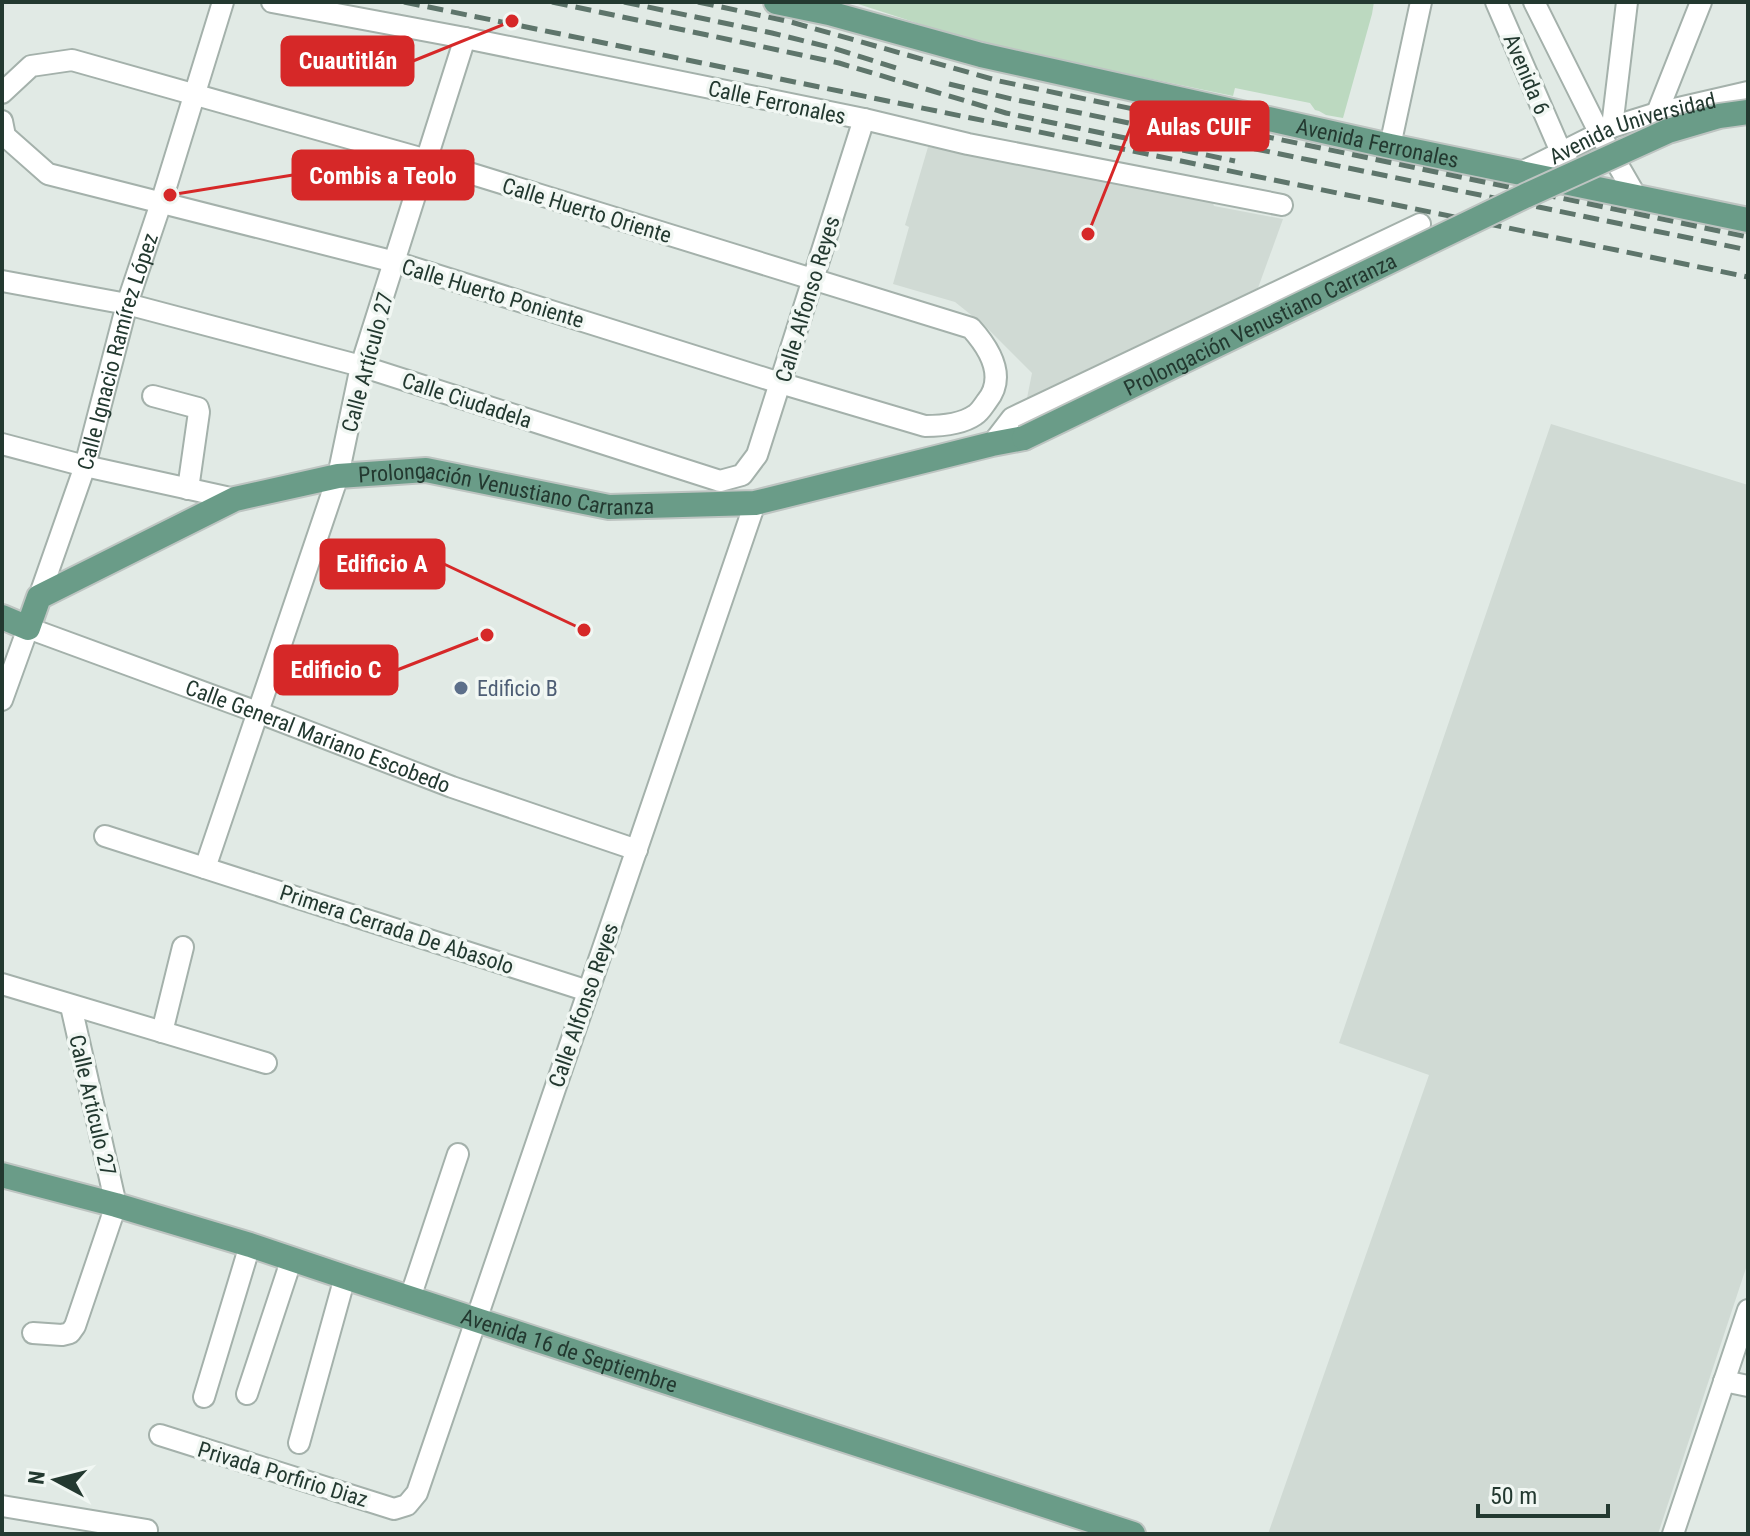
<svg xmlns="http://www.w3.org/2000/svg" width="1750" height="1536" font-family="'Roboto Condensed',sans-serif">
<rect width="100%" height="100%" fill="#e1eae5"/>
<!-- built -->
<g fill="#d0dad4">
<path d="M928 147 965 152 1142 188 1213 203 1214 206 1283 219 1258 288 1027 398 1032 373 985 326 955 302 893 284 909 227 905 225Z"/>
<path d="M1551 424 1748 485V1262L1658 1534H1268L1429 1075 1339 1043Z"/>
</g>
<!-- green -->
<path fill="#bcd9c0" d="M852 2H1374L1372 14 1343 118 1326 115 1319 111 1315 110 1310 103 1235 88 1233 96 1037 55 960 37Z"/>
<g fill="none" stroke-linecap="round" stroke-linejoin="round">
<defs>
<g id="minor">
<path d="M272 2 465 38 864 119 968 144 1282 205"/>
<path d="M1496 2 1561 152 1568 162"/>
<path d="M1534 2 1600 134 1637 198"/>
<path d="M2 93 31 66 72 60 427 160 971 328C989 348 1007 376 987 401 984 405 980 412 975 415 962 424 940 426 925 426L780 383 395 262 48 174 5 136 2 121"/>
<path d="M1657 113 1701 2"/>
<path d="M1612 127 1627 2"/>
<path d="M1390 146 1421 2"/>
<path id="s1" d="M1520 173 1612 127 1657 113 1748 92"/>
<path d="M2 281 127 304 361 366 720 481 742 475 757 455 864 119"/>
<path d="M153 396 198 408 199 412 188 489"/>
<path d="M2 444 85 466 235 499"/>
<path d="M992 444 1012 418 1420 224"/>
<path id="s2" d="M39 597 85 466 127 304 161 203 223 2"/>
<path id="s3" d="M2 700 28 628 257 712 452 787 637 850"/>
<path d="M105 836 588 991"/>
<path d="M205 868 338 476 361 366 465 38"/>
<path d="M2 984 266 1063"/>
<path d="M162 1032 183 947"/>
<path d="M410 1298 458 1154"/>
<path d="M33 1333 62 1335 70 1333 75 1326 116 1205 71 1006"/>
<path d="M1724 1381 1748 1386"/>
<path d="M247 1394 292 1258"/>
<path d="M204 1397 250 1245"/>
<path d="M160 1435 394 1509 407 1505 417 1493 755 503"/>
<path d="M299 1443 345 1277"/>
<path d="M2 1506 147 1530"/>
<path d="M1673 1534 1748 1310"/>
</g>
<g id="major">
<path id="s4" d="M776 2 829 13 981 55 1390 146 1748 220"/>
<path id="s5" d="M2 617 28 628 39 597 235 499 338 476 426 470 609 507 755 503 992 444 1024 438"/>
<path id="s6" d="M2 1175 116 1205 250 1245 354 1280 1133 1534"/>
</g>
</defs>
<!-- minor casing -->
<use href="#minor" stroke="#a4b1ab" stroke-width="24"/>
<!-- major casing -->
<use href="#major" stroke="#bdc4c1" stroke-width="28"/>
<!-- minor -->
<use href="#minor" stroke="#fff" stroke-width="20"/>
<!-- major -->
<use href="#major" stroke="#6a9c88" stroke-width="24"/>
<!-- rail -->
<g stroke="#5e756b" stroke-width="5" stroke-dasharray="16 8" stroke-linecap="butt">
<path d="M404 2 1748 277"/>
<path d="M552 2 839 63 1006 113 1235 161"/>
<path d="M624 2 772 33 833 48 896 68"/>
<path d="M698 2 791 22 999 81 1748 237"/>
<path d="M949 84 1012 99 1748 250"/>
</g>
<defs>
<g id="major-bridge">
<path id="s7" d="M1024 438 1525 196 1668 131 1719 116 1748 112"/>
</g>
</defs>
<!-- major-bridge casing -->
<use href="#major-bridge" stroke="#bdc4c1" stroke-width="28" stroke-linecap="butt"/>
<!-- major-bridge -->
<use href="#major-bridge" stroke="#6a9c88" stroke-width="24"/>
</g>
<!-- markers -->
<circle fill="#5c6f8a" stroke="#f1f7f3" stroke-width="3" cx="461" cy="688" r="8"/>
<g text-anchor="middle" stroke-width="7" stroke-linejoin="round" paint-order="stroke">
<!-- street labels -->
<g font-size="22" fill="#233930" stroke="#f1f7f3">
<text transform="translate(1527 74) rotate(67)" y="8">Avenida 6</text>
<text transform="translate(777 102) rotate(12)" y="8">Calle Ferronales</text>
<text dy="8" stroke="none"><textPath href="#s1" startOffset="122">Avenida Universidad</textPath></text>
<text dy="8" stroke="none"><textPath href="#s4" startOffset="618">Avenida Ferronales</textPath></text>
<text transform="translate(587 210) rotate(17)" y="8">Calle Huerto Oriente</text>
<text transform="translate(493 293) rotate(17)" y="8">Calle Huerto Poniente</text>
<text transform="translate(807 299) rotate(-73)" y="8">Calle Alfonso Reyes</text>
<text dy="8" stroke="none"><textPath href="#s7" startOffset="262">Prolongación Venustiano Carranza</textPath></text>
<text dy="8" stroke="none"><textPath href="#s2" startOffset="258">Calle Ignacio Ramírez López</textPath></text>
<text transform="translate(367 362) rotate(-75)" y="8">Calle Artículo 27</text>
<text transform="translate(467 400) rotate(18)" y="8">Calle Ciudadela</text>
<text dy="8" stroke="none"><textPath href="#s5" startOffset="556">Prolongación Venustiano Carranza</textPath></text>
<text dy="8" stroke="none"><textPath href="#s3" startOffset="386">Calle General Mariano Escobedo</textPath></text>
<text transform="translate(397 929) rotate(18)" y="8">Primera Cerrada De Abasolo</text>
<text transform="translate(583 1005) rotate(-71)" y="8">Calle Alfonso Reyes</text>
<text transform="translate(93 1105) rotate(77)" y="8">Calle Artículo 27</text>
<text dy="8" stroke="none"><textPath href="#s6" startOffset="594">Avenida 16 de Septiembre</textPath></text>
<text transform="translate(283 1474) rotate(17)" y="8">Privada Porfirio Diaz</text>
</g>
<!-- service labels -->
<g font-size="22" fill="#4e5e75" stroke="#f1f7f3" text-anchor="start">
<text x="477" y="696">Edificio B</text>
</g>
</g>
<!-- callouts -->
<path fill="none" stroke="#d62828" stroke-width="3" d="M512 21L413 61M1088 234L1131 126M170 195L293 175M584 630L444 564M487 635L397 670"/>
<g fill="#d62828" stroke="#f1f7f3" stroke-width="3">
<circle cx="512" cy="21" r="8"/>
<circle cx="1088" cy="234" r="8"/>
<circle cx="170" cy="195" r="8"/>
<circle cx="584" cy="630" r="8"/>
<circle cx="487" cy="635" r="8"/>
</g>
<g fill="#d62828" stroke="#d62828" stroke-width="3">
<rect x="282" y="37" width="131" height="48" rx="8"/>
<rect x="1131" y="102" width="137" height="48" rx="8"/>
<rect x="293" y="151" width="180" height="48" rx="8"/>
<rect x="321" y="540" width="123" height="48" rx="8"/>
<rect x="275" y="646" width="122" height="48" rx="8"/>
</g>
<g font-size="24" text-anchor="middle" font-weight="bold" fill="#fff">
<text x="348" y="69">Cuautitlán</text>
<text x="1199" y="135">Aulas CUIF</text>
<text x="383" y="184">Combis a Teolo</text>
<text x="382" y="572">Edificio A</text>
<text x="336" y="678">Edificio C</text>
</g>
<!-- border -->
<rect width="1750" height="1536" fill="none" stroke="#233930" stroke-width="8"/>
<!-- north arrow -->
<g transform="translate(56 1480) rotate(277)" stroke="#f1f7f3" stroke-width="6" paint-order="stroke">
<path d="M0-6L14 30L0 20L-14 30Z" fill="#233930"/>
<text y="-12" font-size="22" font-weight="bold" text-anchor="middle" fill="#233930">N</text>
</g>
<!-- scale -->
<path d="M1478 1504v12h130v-12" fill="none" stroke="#233930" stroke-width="4"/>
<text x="1490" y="1504" font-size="24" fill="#233930" stroke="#f1f7f3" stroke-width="6" paint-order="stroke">50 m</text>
</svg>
